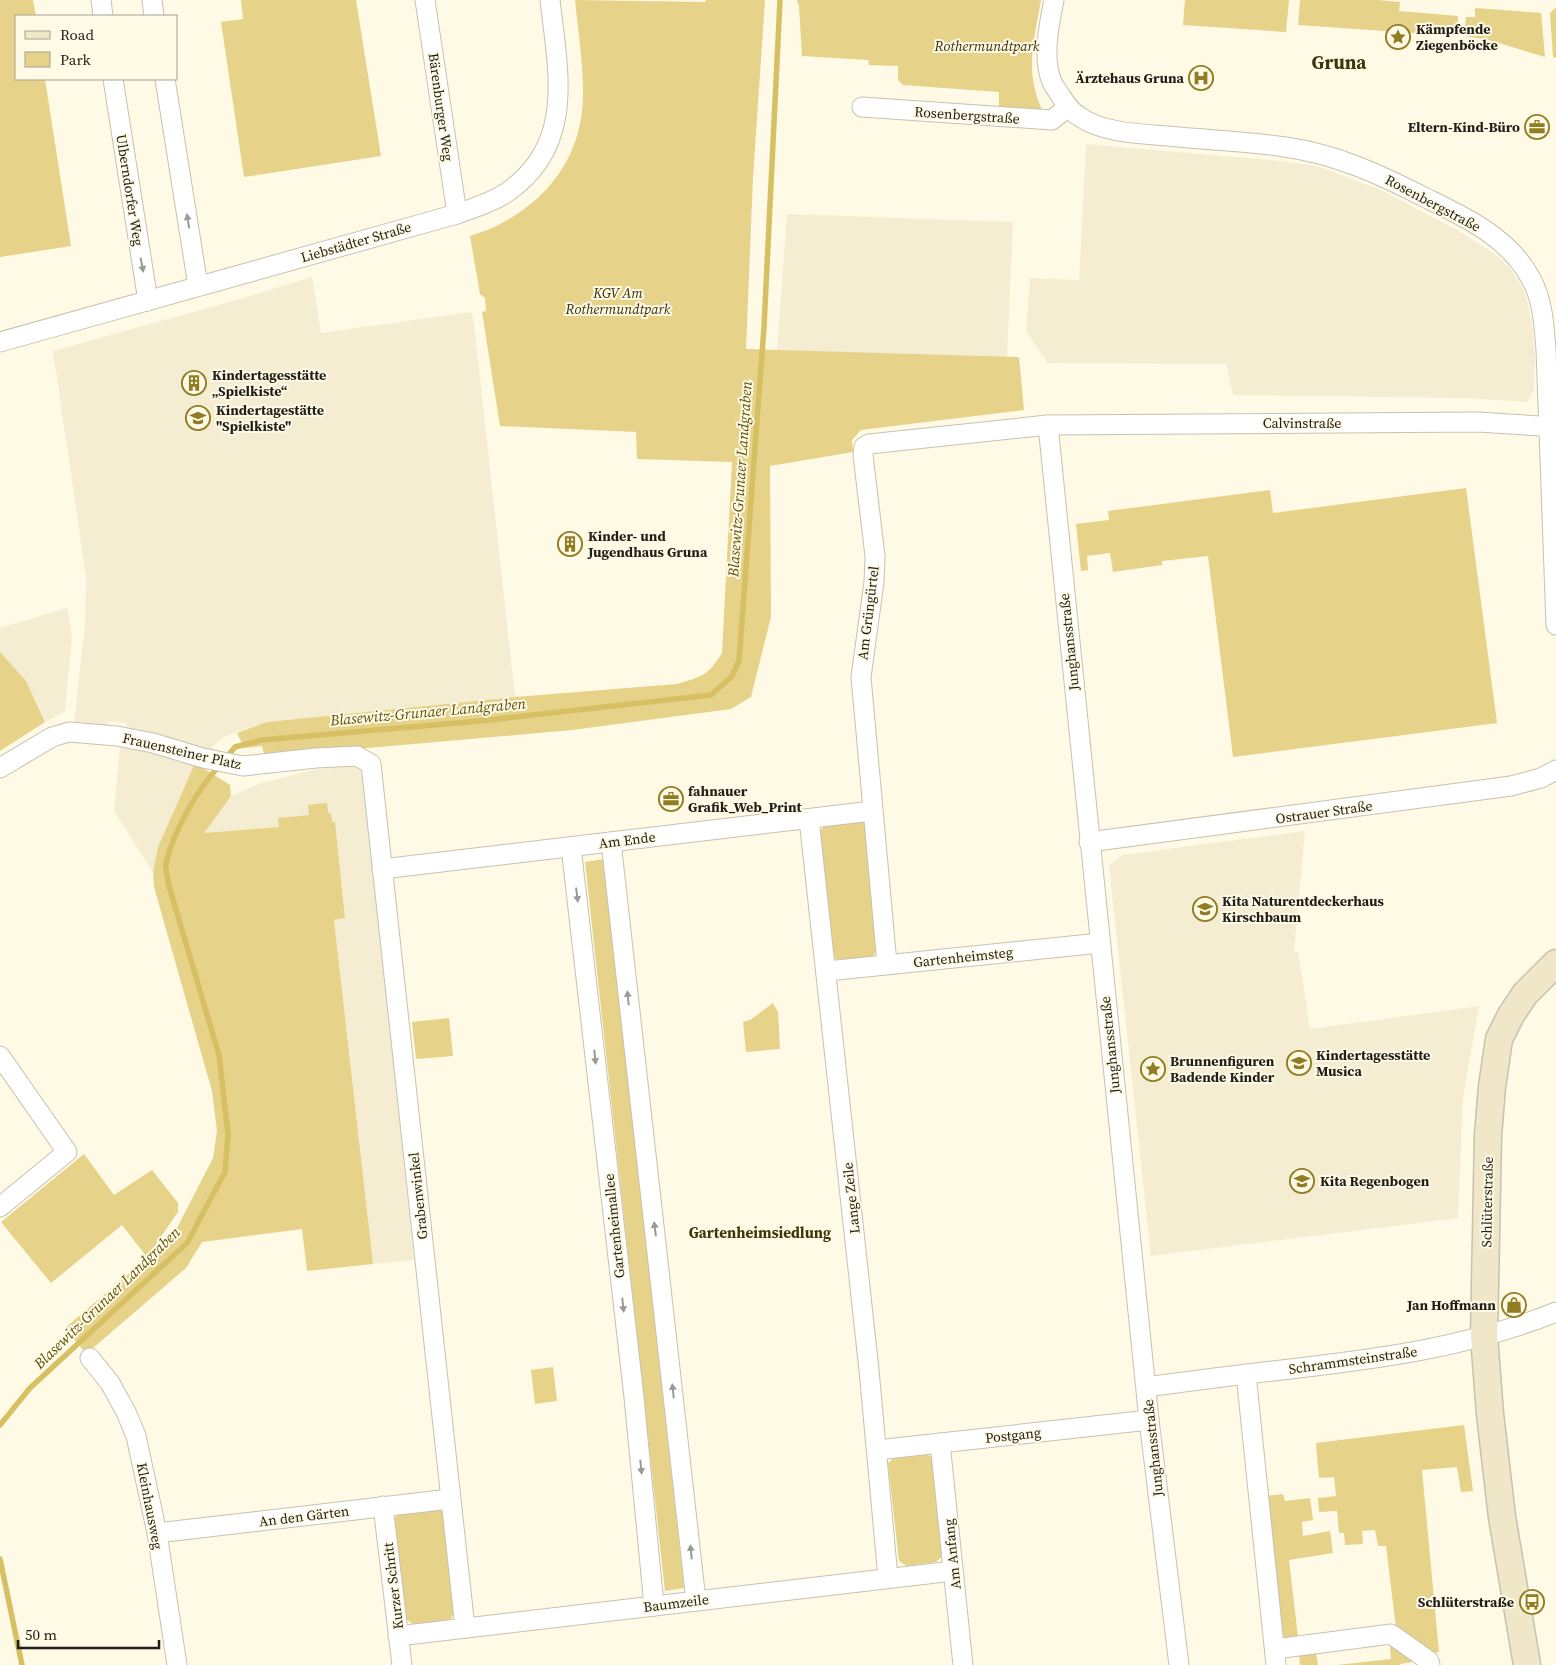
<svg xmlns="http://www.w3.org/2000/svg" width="1556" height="1665" font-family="'Source Serif 4',serif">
<rect width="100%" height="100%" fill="#fefae6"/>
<!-- built -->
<g fill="#f4edd2">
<path d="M1086 144 1280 161 1317 166 1381 190 1459 231 1496 255 1510 268 1523 288 1529 309 1533 329 1535 359 1534 390 1527 402 1462 398 1233 395 1226 364 1048 363 1026 331 1030 278 1079 280Z"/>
<path d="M787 214 1013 222 1007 357 777 350Z"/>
<path d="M312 277 321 333 470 312 473 315 515 697 267 722 223 737 207 752 126 732 127 723 108 721 106 728 74 723 85 624 86 576 53 351 240 299Z"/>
<path d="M67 608 72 636 65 711 46 722 26 681 0 652V628Z"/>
<path d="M120 747 195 763 158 847 153 872 114 811Z"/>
<path d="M357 766 363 772 414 1260 373 1264 334 920 345 918 335 823 309 815 279 818 280 827 203 833 231 796 258 784 313 770Z"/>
<path d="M1305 831 1294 952H1298L1310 1029 1479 1006 1463 1097 1458 1218 1151 1256 1109 866 1122 855Z"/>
</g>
<!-- green -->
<g fill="#e6d289">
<path d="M0 0H33L36 16H16V79H45L71 246 0 257Z"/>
<path d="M241 0H356L381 156 244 177 221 22 243 19Z"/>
<path d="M575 0 705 2 706 0H765L753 177 746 349 1019 357 1024 410 861 430 852 440 853 452 770 466 771 617 751 697 731 709 572 730 265 757 262 746 244 748 237 733 267 722 515 697 677 684C701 677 708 676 722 653L732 462 637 459 636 432 500 426 482 312 486 311 485 298 480 294 470 236C481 232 492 229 502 223 553 196 584 150 583 91 583 61 578 30 575 0Z"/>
<path d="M797 0H1041C1034 42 1023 75 1045 115L999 112V92L903 85 898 80V66L869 65 868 60 802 56 799 6Z"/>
<path d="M1185 0H1289L1286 32 1183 25Z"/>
<path d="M1300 0H1377L1400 2 1399 11 1458 16 1457 36 1298 25Z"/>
<path d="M1475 8 1541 13 1545 57 1489 40 1464 36 1466 17H1475Z"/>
<path d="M1555 8H1556V58L1553 57 1550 13Z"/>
<path d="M1466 488 1497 723 1233 757 1208 556 1162 561V565L1113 572 1110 553 1087 556 1088 570 1081 571 1076 524 1109 520 1108 511 1270 490 1273 513Z"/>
<path d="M0 652 26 681 45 722 0 751Z"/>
<path d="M195 763 230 785 231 796 204 833 279 827 278 818 309 815 308 805 327 803 328 813H331L332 822H335L345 918 334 920 373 1264 307 1271 302 1229 202 1242 186 1268 86 1354 65 1328 151 1255 176 1230 213 1158 217 1131 212 1091 154 887 153 872 158 847Z"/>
<path d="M855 819 863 822 867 829 877 951 871 958 837 960 832 954 819 833C826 819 841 821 855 819Z"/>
<path d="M604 859 684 1588 665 1591 585 862Z"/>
<path d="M773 1003 778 1012 780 1049 746 1052 743 1022 750 1020Z"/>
<path d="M449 1018 453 1056 416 1059 412 1022Z"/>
<path d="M84 1154 114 1195 152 1170 178 1203V1212L147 1257 122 1225 51 1283 1 1222Z"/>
<path d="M553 1367 557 1401 535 1404 531 1370Z"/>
<path d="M1464 1425 1473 1491 1461 1492 1457 1467 1422 1470 1439 1652 1432 1653 1396 1628 1386 1546H1378L1375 1530 1362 1531 1363 1544 1345 1545 1344 1533H1339L1337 1511 1319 1512 1318 1498 1336 1496 1334 1477 1319 1478 1316 1443Z"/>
<path d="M925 1453 933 1458 943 1556 936 1562 907 1566 899 1561 888 1463 895 1457Z"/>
<path d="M1283 1494 1285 1501 1310 1498 1313 1520 1302 1522 1303 1536 1330 1531 1333 1553 1289 1560 1298 1637 1287 1640 1281 1633 1266 1496Z"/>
<path d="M440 1509 444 1515 454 1612 451 1619 414 1625 406 1619 394 1519 400 1513Z"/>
<path d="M1396 1645 1418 1661 1400 1664V1665H1337L1391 1659 1390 1646Z"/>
<path d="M1316 1653 1318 1665H1300L1299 1655Z"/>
</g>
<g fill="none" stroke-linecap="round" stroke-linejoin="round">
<!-- stream -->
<g stroke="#d7bf63" stroke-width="5.5">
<path d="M226 758 235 747 262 740 480 721 711 695 732 676 739 661 764 327 780 0"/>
<path d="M0 1425 30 1388 187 1243 225 1172 228 1134 219 1055 169 886C168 879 165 870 166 863 174 830 197 790 220 765"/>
<path d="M0 1559 22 1665"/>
</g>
<defs>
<g id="street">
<path d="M101 0 103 16"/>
<path d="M152 0 154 16"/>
<path d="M425 0 457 214"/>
<path d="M1054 0C1049 24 1042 59 1052 82 1054 87 1058 91 1060 95 1066 104 1071 112 1080 117 1103 133 1141 134 1168 136 1207 140 1246 141 1285 147 1336 154 1381 175 1426 198 1465 217 1508 237 1530 277 1543 299 1544 325 1546 350L1556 625"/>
<path d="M113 79 148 301"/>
<path d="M165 79 198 286"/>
<path d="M862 107 1052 120 1068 107"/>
<path d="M0 342 457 214C473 208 491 203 506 193 576 146 558 71 550 0"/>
<path d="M1048 425 1149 1420 1179 1665"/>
<path d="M0 768 52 737 69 732 117 736 153 743 203 758 243 766 316 758 357 756 371 764 465 1628"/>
<path d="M809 819 869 1370 888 1578"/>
<path d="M611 842 696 1601"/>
<path d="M1089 842 1511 786 1541 778 1556 770"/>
<path d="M571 847 634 1397 654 1606"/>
<path d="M382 869 872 811"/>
<path d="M887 964 861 677 874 582 875 556 863 455 864 447 869 444 1048 425 1478 422 1556 427"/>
<path d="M827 971 1100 943"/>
<path d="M0 1056 67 1152 0 1207"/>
<path d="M90 1358 110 1383 126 1412 136 1436 157 1533 177 1665"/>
<path d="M1246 1374 1276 1665"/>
<path d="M1146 1387C1191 1381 1236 1375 1282 1370 1376 1359 1467 1348 1556 1312"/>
<path d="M940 1443 963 1665"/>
<path d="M877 1450 1149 1420"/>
<path d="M383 1506 402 1665"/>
<path d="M157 1533 450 1499"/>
<path d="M398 1636 953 1571"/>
<path d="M1275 1649 1391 1634 1429 1661 1430 1665"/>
</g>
<path id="secondary" d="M1527 1665 1502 1517 1490 1414 1484 1336 1488 1135 1492 1087 1499 1039 1511 1015 1525 994 1556 963"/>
</defs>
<!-- street casing -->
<use href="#street" stroke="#c6c2b0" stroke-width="21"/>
<!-- secondary casing -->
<use href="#secondary" stroke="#c6c2b0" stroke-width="29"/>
<!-- street -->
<use href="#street" stroke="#fff" stroke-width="19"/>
<!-- secondary -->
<use href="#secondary" stroke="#efe7c7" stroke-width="26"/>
</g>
<!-- one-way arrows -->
<defs><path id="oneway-solid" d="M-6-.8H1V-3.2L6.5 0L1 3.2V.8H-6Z" transform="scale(1.25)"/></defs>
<g fill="#9b9a97">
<use href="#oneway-solid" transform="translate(188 221) rotate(-99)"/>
<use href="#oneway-solid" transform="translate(142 265) rotate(79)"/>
<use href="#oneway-solid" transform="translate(577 895) rotate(83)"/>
<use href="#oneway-solid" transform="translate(628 998) rotate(-96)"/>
<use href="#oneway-solid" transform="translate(595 1057) rotate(84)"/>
<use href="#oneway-solid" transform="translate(655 1229) rotate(-97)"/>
<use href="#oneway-solid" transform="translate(623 1305) rotate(84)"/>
<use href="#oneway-solid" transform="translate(673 1391) rotate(-96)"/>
<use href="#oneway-solid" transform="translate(641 1467) rotate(84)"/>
<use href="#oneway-solid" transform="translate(691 1552) rotate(-96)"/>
</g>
<!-- icons -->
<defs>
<symbol id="sight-ring" viewBox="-11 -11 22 22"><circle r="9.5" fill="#fefae6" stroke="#917c23" stroke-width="1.5"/><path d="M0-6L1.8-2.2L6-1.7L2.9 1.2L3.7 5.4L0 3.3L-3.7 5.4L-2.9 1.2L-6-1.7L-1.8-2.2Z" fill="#917c23"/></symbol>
<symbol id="hospital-ring" viewBox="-11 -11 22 22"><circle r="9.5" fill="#fefae6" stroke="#917c23" stroke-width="1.5"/><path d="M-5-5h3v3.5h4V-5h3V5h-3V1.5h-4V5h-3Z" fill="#917c23"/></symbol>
<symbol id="office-ring" viewBox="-11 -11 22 22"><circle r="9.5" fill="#fefae6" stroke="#917c23" stroke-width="1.5"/><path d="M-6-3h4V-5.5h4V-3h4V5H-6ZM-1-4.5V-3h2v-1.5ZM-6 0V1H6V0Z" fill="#917c23"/></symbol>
<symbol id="building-ring" viewBox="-11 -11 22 22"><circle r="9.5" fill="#fefae6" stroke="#917c23" stroke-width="1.5"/><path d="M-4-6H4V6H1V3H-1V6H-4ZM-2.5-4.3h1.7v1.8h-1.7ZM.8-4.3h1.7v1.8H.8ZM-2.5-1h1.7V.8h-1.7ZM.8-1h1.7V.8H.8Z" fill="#917c23"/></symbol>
<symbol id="school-ring" viewBox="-11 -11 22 22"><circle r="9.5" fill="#fefae6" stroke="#917c23" stroke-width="1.5"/><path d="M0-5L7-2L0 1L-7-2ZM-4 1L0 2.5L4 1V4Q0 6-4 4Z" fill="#917c23"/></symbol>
<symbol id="shop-ring" viewBox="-11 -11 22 22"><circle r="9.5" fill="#fefae6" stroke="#917c23" stroke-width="1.5"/><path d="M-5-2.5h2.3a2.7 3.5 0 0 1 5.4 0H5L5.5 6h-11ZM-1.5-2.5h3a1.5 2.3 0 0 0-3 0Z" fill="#917c23"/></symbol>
<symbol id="bus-ring" viewBox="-11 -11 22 22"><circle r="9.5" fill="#fefae6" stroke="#917c23" stroke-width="1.5"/><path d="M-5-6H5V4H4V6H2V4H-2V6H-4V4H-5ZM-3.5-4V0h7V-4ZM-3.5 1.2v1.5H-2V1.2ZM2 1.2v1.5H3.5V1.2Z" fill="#917c23"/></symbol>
</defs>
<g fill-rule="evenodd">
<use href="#sight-ring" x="1384" y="23" width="28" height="28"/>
<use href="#hospital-ring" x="1187" y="64" width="28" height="28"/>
<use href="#office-ring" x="1523" y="113" width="28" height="28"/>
<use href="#building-ring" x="180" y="369" width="28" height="28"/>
<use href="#school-ring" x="184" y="404" width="28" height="28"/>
<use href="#building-ring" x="556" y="530" width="28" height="28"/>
<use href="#office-ring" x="657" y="785" width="28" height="28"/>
<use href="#school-ring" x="1191" y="895" width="28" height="28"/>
<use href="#school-ring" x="1285" y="1049" width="28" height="28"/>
<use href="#sight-ring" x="1139" y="1055" width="28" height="28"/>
<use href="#school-ring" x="1288" y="1167" width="28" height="28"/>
<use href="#shop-ring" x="1500" y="1291" width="28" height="28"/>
<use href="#bus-ring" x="1518" y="1588" width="28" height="28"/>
</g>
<g text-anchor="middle" stroke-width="4" stroke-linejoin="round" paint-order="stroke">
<!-- poi labels -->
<g font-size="14" font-weight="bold" fill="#201e17" stroke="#fefae6" text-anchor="start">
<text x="1416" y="34">Kämpfende<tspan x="1416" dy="16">Ziegenböcke</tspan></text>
<text x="1184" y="83" text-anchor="end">Ärztehaus Gruna</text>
<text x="1520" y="132" text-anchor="end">Eltern-Kind-Büro</text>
<text x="212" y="380">Kindertagesstätte<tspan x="212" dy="16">„Spielkiste“</tspan></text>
<text x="216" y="415">Kindertagestätte<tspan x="216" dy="16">"Spielkiste"</tspan></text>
<text x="588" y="541">Kinder- und<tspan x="588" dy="16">Jugendhaus Gruna</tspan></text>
<text x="688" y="796">fahnauer<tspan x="688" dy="16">Grafik_Web_Print</tspan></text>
<text x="1222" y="906">Kita Naturentdeckerhaus<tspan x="1222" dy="16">Kirschbaum</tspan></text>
<text x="1316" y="1060">Kindertagesstätte<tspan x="1316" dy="16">Musica</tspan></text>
<text x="1170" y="1066">Brunnenfiguren<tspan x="1170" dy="16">Badende Kinder</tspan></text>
<text x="1320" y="1186">Kita Regenbogen</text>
<text x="1496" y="1310" text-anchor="end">Jan Hoffmann</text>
<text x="1514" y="1607" text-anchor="end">Schlüterstraße</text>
</g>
<!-- park labels -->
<g font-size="14" font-style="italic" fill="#392f06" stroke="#fefae6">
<text x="987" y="51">Rothermundtpark</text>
<text x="618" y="298">KGV Am<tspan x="618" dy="16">Rothermundtpark</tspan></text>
</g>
<!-- street labels -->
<g font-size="14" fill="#201e17" stroke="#fefae6">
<text transform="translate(441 107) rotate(82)" y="5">Bärenburger Weg</text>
<text transform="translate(967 115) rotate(4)" y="5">Rosenbergstraße</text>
<text transform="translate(130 190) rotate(81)" y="5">Ulberndorfer Weg</text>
<text transform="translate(1433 203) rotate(28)" y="5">Rosenbergstraße</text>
<text transform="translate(356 242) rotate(-16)" y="5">Liebstädter Straße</text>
<text x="1302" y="428">Calvinstraße</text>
<text transform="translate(868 613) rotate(-83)" y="5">Am Grüngürtel</text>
<text transform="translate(1069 642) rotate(-96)" y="5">Junghansstraße</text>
<text transform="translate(182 751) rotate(13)" y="5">Frauensteiner Platz</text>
<text transform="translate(1324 812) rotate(-8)" y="5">Ostrauer Straße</text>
<text transform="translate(627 840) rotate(-7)" y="5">Am Ende</text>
<text transform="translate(963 957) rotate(-6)" y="5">Gartenheimsteg</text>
<text transform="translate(1110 1045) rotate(-96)" y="5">Junghansstraße</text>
<text transform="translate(418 1196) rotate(-96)" y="5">Grabenwinkel</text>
<text transform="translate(851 1198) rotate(-96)" y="5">Lange Zeile</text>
<text transform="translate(1487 1202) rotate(-89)" y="5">Schlüterstraße</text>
<text transform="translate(614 1226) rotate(-96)" y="5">Gartenheimallee</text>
<text transform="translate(1353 1360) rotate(-8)" y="5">Schrammsteinstraße</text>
<text transform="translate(1013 1435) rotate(-6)" y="5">Postgang</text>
<text transform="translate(1153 1448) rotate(-96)" y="5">Junghansstraße</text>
<text transform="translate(150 1506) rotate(79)" y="5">Kleinhausweg</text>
<text transform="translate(304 1516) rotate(-7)" y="5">An den Gärten</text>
<text transform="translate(952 1554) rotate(-96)" y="5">Am Anfang</text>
<text transform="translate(393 1586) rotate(-97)" y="5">Kurzer Schritt</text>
<text transform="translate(676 1603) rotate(-7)" y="5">Baumzeile</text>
</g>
<!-- water labels -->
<g font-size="15" font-style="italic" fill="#615105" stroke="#fefae6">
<text transform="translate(740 479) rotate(-86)" y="5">Blasewitz‐Grunaer Landgraben</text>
<text transform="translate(428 712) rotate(-5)" y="5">Blasewitz‐Grunaer Landgraben</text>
<text transform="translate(107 1298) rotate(-44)" y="5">Blasewitz‐Grunaer Landgraben</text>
</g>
<!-- neighbourhood labels -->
<g font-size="15" font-weight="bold" fill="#3f350a" stroke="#fefae6">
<text x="760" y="1238">Gartenheimsiedlung</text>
</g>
<!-- district labels -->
<g font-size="19" font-weight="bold" fill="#3f350a" stroke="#fefae6">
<text x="1339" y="69">Gruna</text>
</g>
</g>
<!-- legend -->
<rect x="15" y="15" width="162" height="65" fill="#fefae6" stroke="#a5a293"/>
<rect x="25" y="31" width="25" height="8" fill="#efe7c7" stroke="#a5a293"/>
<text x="60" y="40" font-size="15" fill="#201e17">Road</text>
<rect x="25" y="52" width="25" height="15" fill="#e6d289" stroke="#a5a293"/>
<text x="60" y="65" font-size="15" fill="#201e17">Park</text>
<!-- scale -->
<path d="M18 1640v8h141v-8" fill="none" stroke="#201e17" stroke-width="2.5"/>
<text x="25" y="1640" font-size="15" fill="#201e17" stroke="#fefae6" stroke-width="4" paint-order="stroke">50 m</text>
</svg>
